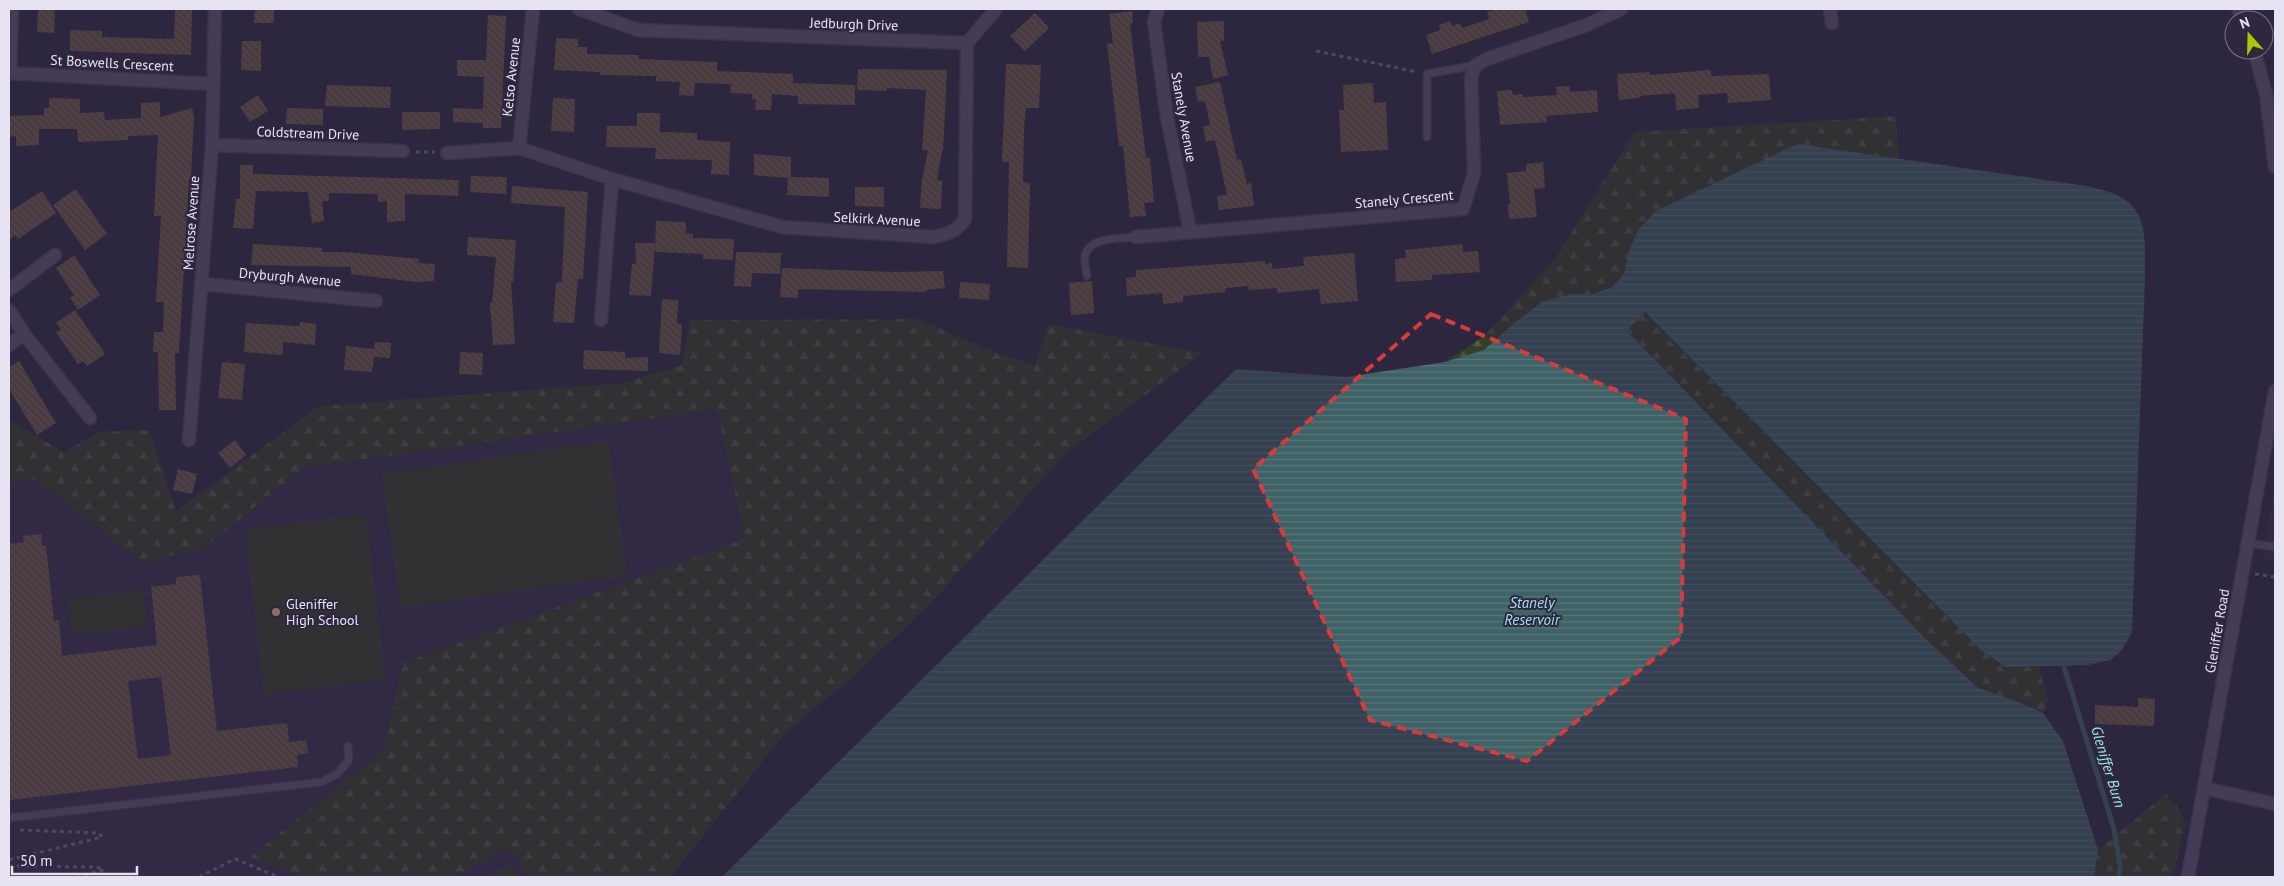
<svg xmlns="http://www.w3.org/2000/svg" width="2284" height="886" font-family="'PT Sans',sans-serif">
<defs>
<pattern id="forest-firs" width="22" height="20" patternUnits="userSpaceOnUse" patternTransform="scale(1.25)"><rect width="22" height="20" fill="#353e26"/><path d="M5 1l3.5 6h-7zM16 11l3.5 6h-7z" fill="#525a46"/></pattern>
<pattern id="water-rules" width="6" height="5" patternUnits="userSpaceOnUse" patternTransform="scale(1.25)"><rect width="6" height="5" fill="#3e6266"/><path d="M0 2.5h6" fill="none" stroke="#5a787c"/></pattern>
<pattern id="building-back-hatch" width="6" height="6" patternUnits="userSpaceOnUse" patternTransform="scale(1.25)"><rect width="6" height="6" fill="#6a543f"/><path d="M-1 5l2 2M0 0l6 6M5-1l2 2" fill="none" stroke="#7f6c5b"/></pattern>
</defs>
<rect width="100%" height="100%" fill="#2e273f"/>
<!-- built -->
<g fill="#382f4d">
<path d="M717 409 745 539 403 663 384 749 250 856 305 877H9V484L34 479 143 562 203 549 303 468Z"/>
<path d="M2275 485V560L2263 559Z"/>
<path d="M508 848 529 877H455Z"/>
</g>
<!-- forest -->
<g fill="url(#forest-firs)">
<path d="M1896 116 1899 159 1797 144 1656 211 1629 251 1624 274 1612 287 1594 294H1572L1543 301 1514 323 1484 350 1445 362 1484 336 1554 260 1635 132Z"/>
<path d="M1644 312 1981 650 2006 667H2039L2048 700 2043 713 2014 700 1978 688 1924 637 1627 331Z"/>
<path d="M918 319 999 354 1035 365 1049 324 1203 353 1068 451 929 605 852 678 786 732 670 877H529L508 848 455 877H305L250 857 384 749 403 663 745 539 717 409 303 468 203 549 143 562 34 479 9 484V420L64 452 99 432 149 430 176 511 319 406 623 383 682 365 690 320Z"/>
<path d="M2166 794 2178 808 2185 824 2173 877H2094L2098 850Z"/>
</g>
<!-- garden -->
<g fill="#353e26">
<path d="M608 441 627 575 401 608 382 474Z"/>
<path d="M366 515 385 680 264 694 245 529Z"/>
<path d="M143 590 147 627 72 635 68 599Z"/>
<path d="M511 865 517 877H488Z"/>
</g>
<!-- water -->
<path fill="url(#water-rules)" d="M1797 144 2087 186C2097 189 2111 191 2120 197 2151 213 2144 248 2145 278L2132 632 2121 651 2110 660 2088 665 2006 667 1981 650 1645 312 1627 331 1924 637 1978 688 2014 700 2043 713 2063 741 2098 850 2094 877H722L1236 369 1346 377 1445 362 1484 350 1514 323 1543 301 1572 294H1594L1612 287 1624 274 1629 251 1638 230 1656 211Z"/>
<g fill="none" stroke-linecap="round" stroke-linejoin="round">
<!-- stream -->
<path stroke="#3e6266" stroke-width="5" d="M2064 667 2114 829 2120 866 2119 877"/>
</g>
<!-- building -->
<g fill="url(#building-back-hatch)" fill-rule="evenodd">
<path d="M38 9H55L54 33 37 32Z"/>
<path d="M175 9H192L191 55 70 51V30L102 31V37L174 39Z"/>
<path d="M255 9H274V23H254Z"/>
<path d="M1498 9H1525L1529 22 1432 54 1426 35 1440 30 1439 25 1450 21 1452 26 1460 23 1462 28 1489 19 1487 12Z"/>
<path d="M1132 11 1133 23 1130 24 1146 158H1150L1154 202 1144 203 1146 216 1130 217 1123 146H1119L1107 44 1113 43 1109 14Z"/>
<path d="M1035 13 1049 28 1025 51 1010 36Z"/>
<path d="M488 15 506 16 501 128H483V123L453 122V108L483 109 484 77 457 76V60H486Z"/>
<path d="M1224 21V41H1220L1228 75 1213 79 1209 57H1198L1197 22Z"/>
<path d="M556 38 578 39V47H587V54L639 55V59L717 62V71L793 74V83L855 85V105L798 104V96L772 94 771 110H755L756 99H752V94L730 93 731 84 695 83 694 96 679 95 680 82 656 81V76L600 75V72L554 70Z"/>
<path d="M242 41H261V71L241 70Z"/>
<path d="M1006 64 1041 65 1039 108H1026L1024 129 1023 182 1030 183 1028 268 1007 267 1009 162H1002Z"/>
<path d="M858 69 947 70 943 151H942L937 180 942 181 941 209 920 208 922 180 928 151 922 150 926 90 887 88V91L857 90Z"/>
<path d="M1711 70V76L1769 74 1771 100 1728 103 1727 93 1698 95 1699 108 1676 110 1675 93 1640 96V98L1619 100 1617 74 1649 72 1650 75Z"/>
<path d="M1220 82 1237 160 1241 159 1247 184 1251 183 1254 206 1219 210 1217 196 1227 195 1215 140 1206 142 1203 127 1210 125 1205 101 1198 102 1195 87Z"/>
<path d="M1373 83 1374 103 1386 102 1388 150 1341 152 1339 110H1344L1343 85Z"/>
<path d="M327 85 391 87 390 108 325 106Z"/>
<path d="M1570 86V92L1597 90 1598 112 1546 116 1547 122 1500 125 1497 91 1512 90 1513 95 1522 94 1523 97 1557 95 1556 87Z"/>
<path d="M258 95 268 111 250 122 240 107Z"/>
<path d="M49 98 80 99V113L104 112 105 120 141 118V103L160 102V117L192 108 194 117 191 179H189L179 353H175L176 410H159L158 352H153L154 332H163L164 302H156L161 216H154L158 135 128 136V140L78 142 77 129H39V145L16 146V136L9 137V116L44 115V108H49Z"/>
<path d="M553 98 575 99 574 132 551 131Z"/>
<path d="M287 108 323 109V125L286 124Z"/>
<path d="M402 112H440V129L402 130Z"/>
<path d="M637 113H660V132L697 133V140L730 142 729 175 711 174 712 160 655 159 656 148 606 147 607 126H637Z"/>
<path d="M754 154 791 157V177L829 178V197L787 195 788 178 754 175Z"/>
<path d="M1543 162 1545 188 1534 189 1537 217 1509 219 1508 204H1510L1507 173 1526 171V164Z"/>
<path d="M240 165H253V174L459 180 458 196 405 194V221L387 222V201L378 202 377 194 329 193V201H322L324 221 312 223 308 192 256 191 253 229 233 228 236 199H240Z"/>
<path d="M471 176 507 177 506 194 470 192Z"/>
<path d="M512 186 588 192 583 279H578L574 323 553 322 556 283 562 282 565 207 511 203Z"/>
<path d="M855 187H884V207L855 206Z"/>
<path d="M76 189 107 234 85 250 53 205Z"/>
<path d="M42 191 56 213 18 239 15 235 9 240V212Z"/>
<path d="M656 221 686 222V233L693 234V238L734 239 733 260 703 259V254L655 252Z"/>
<path d="M468 237 516 240 513 282H511L515 344 493 345 490 303H492L496 257 467 255Z"/>
<path d="M635 243H655L651 296 629 295 632 264H636Z"/>
<path d="M253 244 322 248V252H345L419 259 418 263 435 264 434 281 416 282 351 274V267L251 265Z"/>
<path d="M1463 244V252L1478 251 1480 272 1432 275V280L1396 282 1395 259 1406 258 1405 250Z"/>
<path d="M736 252 781 253 780 274 752 273 751 287 734 286Z"/>
<path d="M1354 253 1358 301 1321 304 1319 289 1277 293V288L1249 290 1248 286 1226 288 1225 292 1183 296V302L1163 304 1162 293 1127 296 1126 278 1136 277V270L1265 261V264L1272 263V269L1304 266 1303 257Z"/>
<path d="M74 255 100 295 78 310 70 298 74 295 56 268Z"/>
<path d="M782 268 896 272 943 271 945 288 926 290V292L798 289V298L780 297Z"/>
<path d="M1092 281 1094 313 1071 315 1069 283Z"/>
<path d="M960 282 990 284 989 300 959 298Z"/>
<path d="M662 299 678 300 677 323 682 324 680 355 659 353Z"/>
<path d="M75 310 105 354 87 366 83 361 78 364 56 332 61 330 56 323Z"/>
<path d="M300 322 316 324 315 345 283 342V355L244 352 246 323 299 326Z"/>
<path d="M375 342 391 343 390 358 374 357 372 372 344 370 346 346 374 349V351Z"/>
<path d="M584 350 625 352V358L648 357V371L583 369Z"/>
<path d="M460 352 483 353 482 375 459 374Z"/>
<path d="M19 361 56 423 37 435 9 389V367Z"/>
<path d="M222 362 245 364 242 400 218 398Z"/>
<path d="M235 440 246 455 230 468 218 453Z"/>
<path d="M178 469 197 474 192 494 173 490Z"/>
<path d="M41 534 42 546H46L54 621 59 620 62 656 157 645 151 587 176 584V577L200 575 217 731 287 723 289 742 306 740 308 753 297 755 298 767 9 800V544L24 542 23 536ZM161 677 171 755 138 759 128 681Z"/>
<path d="M2138 698 2155 699 2154 726 2095 724V705L2138 707Z"/>
</g>
<g fill="none" stroke-linecap="round" stroke-linejoin="round">
<defs>
<g id="lane">
<path d="M1427 137V74L1476 65"/>
<path d="M1087 276C1086 270 1084 262 1085 256 1089 236 1120 239 1136 237"/>
<path d="M2248 543 2275 547"/>
<path d="M9 818 322 782 338 773 349 760 348 746"/>
</g>
<g id="street">
<path d="M579 9 638 30 967 43 996 9"/>
<path d="M1158 9 1154 22 1167 117 1190 231"/>
<path d="M1830 9 1832 23"/>
<path d="M10 72 12 9"/>
<path d="M9 73 213 84"/>
<path d="M212 145 403 151"/>
<path d="M519 148 533 9"/>
<path d="M447 153 519 148 612 179 782 227 934 237C948 234 957 231 965 219L967 43"/>
<path d="M1136 237 1463 209 1474 173 1471 77 1476 65 1487 59 1587 25 1621 9"/>
<path d="M202 284 376 301"/>
<path d="M9 290 55 255"/>
<path d="M9 310 24 334 90 418"/>
<path d="M601 320 612 179"/>
<path d="M9 345 24 334"/>
<path d="M189 440 212 145 215 9"/>
</g>
<g id="secondary">
<path d="M2238 9 2243 20"/>
<path d="M2254 50 2266 94 2275 167"/>
<path d="M2204 788 2275 804"/>
<path d="M2188 877 2275 391"/>
</g>
</defs>
<!-- lane casing -->
<use href="#lane" stroke="#494356" stroke-width="9"/>
<!-- street casing -->
<use href="#street" stroke="#494356" stroke-width="15"/>
<!-- secondary casing -->
<use href="#secondary" stroke="#494356" stroke-width="15"/>
<!-- path -->
<g stroke="#777186" stroke-width="3" stroke-dasharray="4 4" stroke-linecap="butt">
<path d="M1316 51 1417 72"/>
<path d="M416 152H435"/>
<path d="M2255 574 2275 577"/>
<path d="M9 860 102 837 99 833 20 830"/>
<path d="M9 866 97 867 104 870 78 877"/>
<path d="M199 877 235 859 279 877"/>
</g>
<!-- lane -->
<use href="#lane" stroke="#5f5772" stroke-width="7"/>
<!-- street -->
<use href="#street" stroke="#5f5772" stroke-width="12"/>
<!-- secondary -->
<use href="#secondary" stroke="#5f5772" stroke-width="12"/>
</g>
<!-- marked area -->
<path d="M0 0H2284V886H0ZM1431 314 1686 419 1681 637 1527 761 1370 720 1253 469Z" fill="#2e273f" fill-opacity=".55" fill-rule="evenodd"/>
<path fill="none" stroke="#d83b3c" stroke-width="4" stroke-dasharray="10 6" stroke-linejoin="round" d="M1431 314 1686 419 1681 637 1527 761 1370 720 1253 469Z"/>
<!-- markers -->
<circle fill="#8d6e63" stroke="#2e273f" stroke-width="2" cx="276" cy="612" r="5"/>
<g text-anchor="middle" stroke-width="4" stroke-linejoin="round" paint-order="stroke">
<!-- street labels -->
<g font-size="14" fill="#e7e3f3" stroke="#2e273f">
<text transform="translate(854 24) rotate(2)" y="5">Jedburgh Drive</text>
<text transform="translate(112 63) rotate(3)" y="5">St Boswells Crescent</text>
<text transform="translate(511 77) rotate(-84)" y="5">Kelso Avenue</text>
<text transform="translate(1184 117) rotate(80)" y="5">Stanely Avenue</text>
<text transform="translate(308 133) rotate(2)" y="5">Coldstream Drive</text>
<text transform="translate(1404 199) rotate(-5)" y="5">Stanely Crescent</text>
<text transform="translate(877 219) rotate(3)" y="5">Selkirk Avenue</text>
<text transform="translate(191 223) rotate(-86)" y="5">Melrose Avenue</text>
<text transform="translate(290 277) rotate(5)" y="5">Dryburgh Avenue</text>
<text transform="translate(2217 631) rotate(-80)" y="5">Gleniffer Road</text>
</g>
<!-- poi labels -->
<g font-size="14" fill="#e7e3f3" stroke="#2e273f" text-anchor="start">
<text x="286" y="609">Gleniffer<tspan x="286" dy="16">High School</tspan></text>
</g>
<!-- water labels -->
<g font-size="15" font-style="italic" fill="#9ce2eb" stroke="#2e273f">
<text x="1532" y="608">Stanely<tspan x="1532" dy="17">Reservoir</tspan></text>
<text transform="translate(2108 767) rotate(73)" y="5">Gleniffer Burn</text>
</g>
</g>
<!-- border -->
<rect width="2284" height="886" fill="none" stroke="#e7e3f3" stroke-width="20"/>
<!-- north arrow -->
<g transform="translate(2249 35) rotate(340)"><circle r="24" fill="#2e273f" stroke="#787287"/>
<path d="M0-4L9 19L0 12L-9 19Z" fill="#afc506"/>
<text y="-8" font-size="14" font-weight="bold" text-anchor="middle" fill="#e7e3f3">N</text>
</g>
<!-- scale -->
<path d="M12 866v8h125v-8" fill="none" stroke="#e7e3f3" stroke-width="2.5"/>
<text x="20" y="866" font-size="15" fill="#e7e3f3" stroke="#2e273f" stroke-width="4" paint-order="stroke">50 m</text>
</svg>
